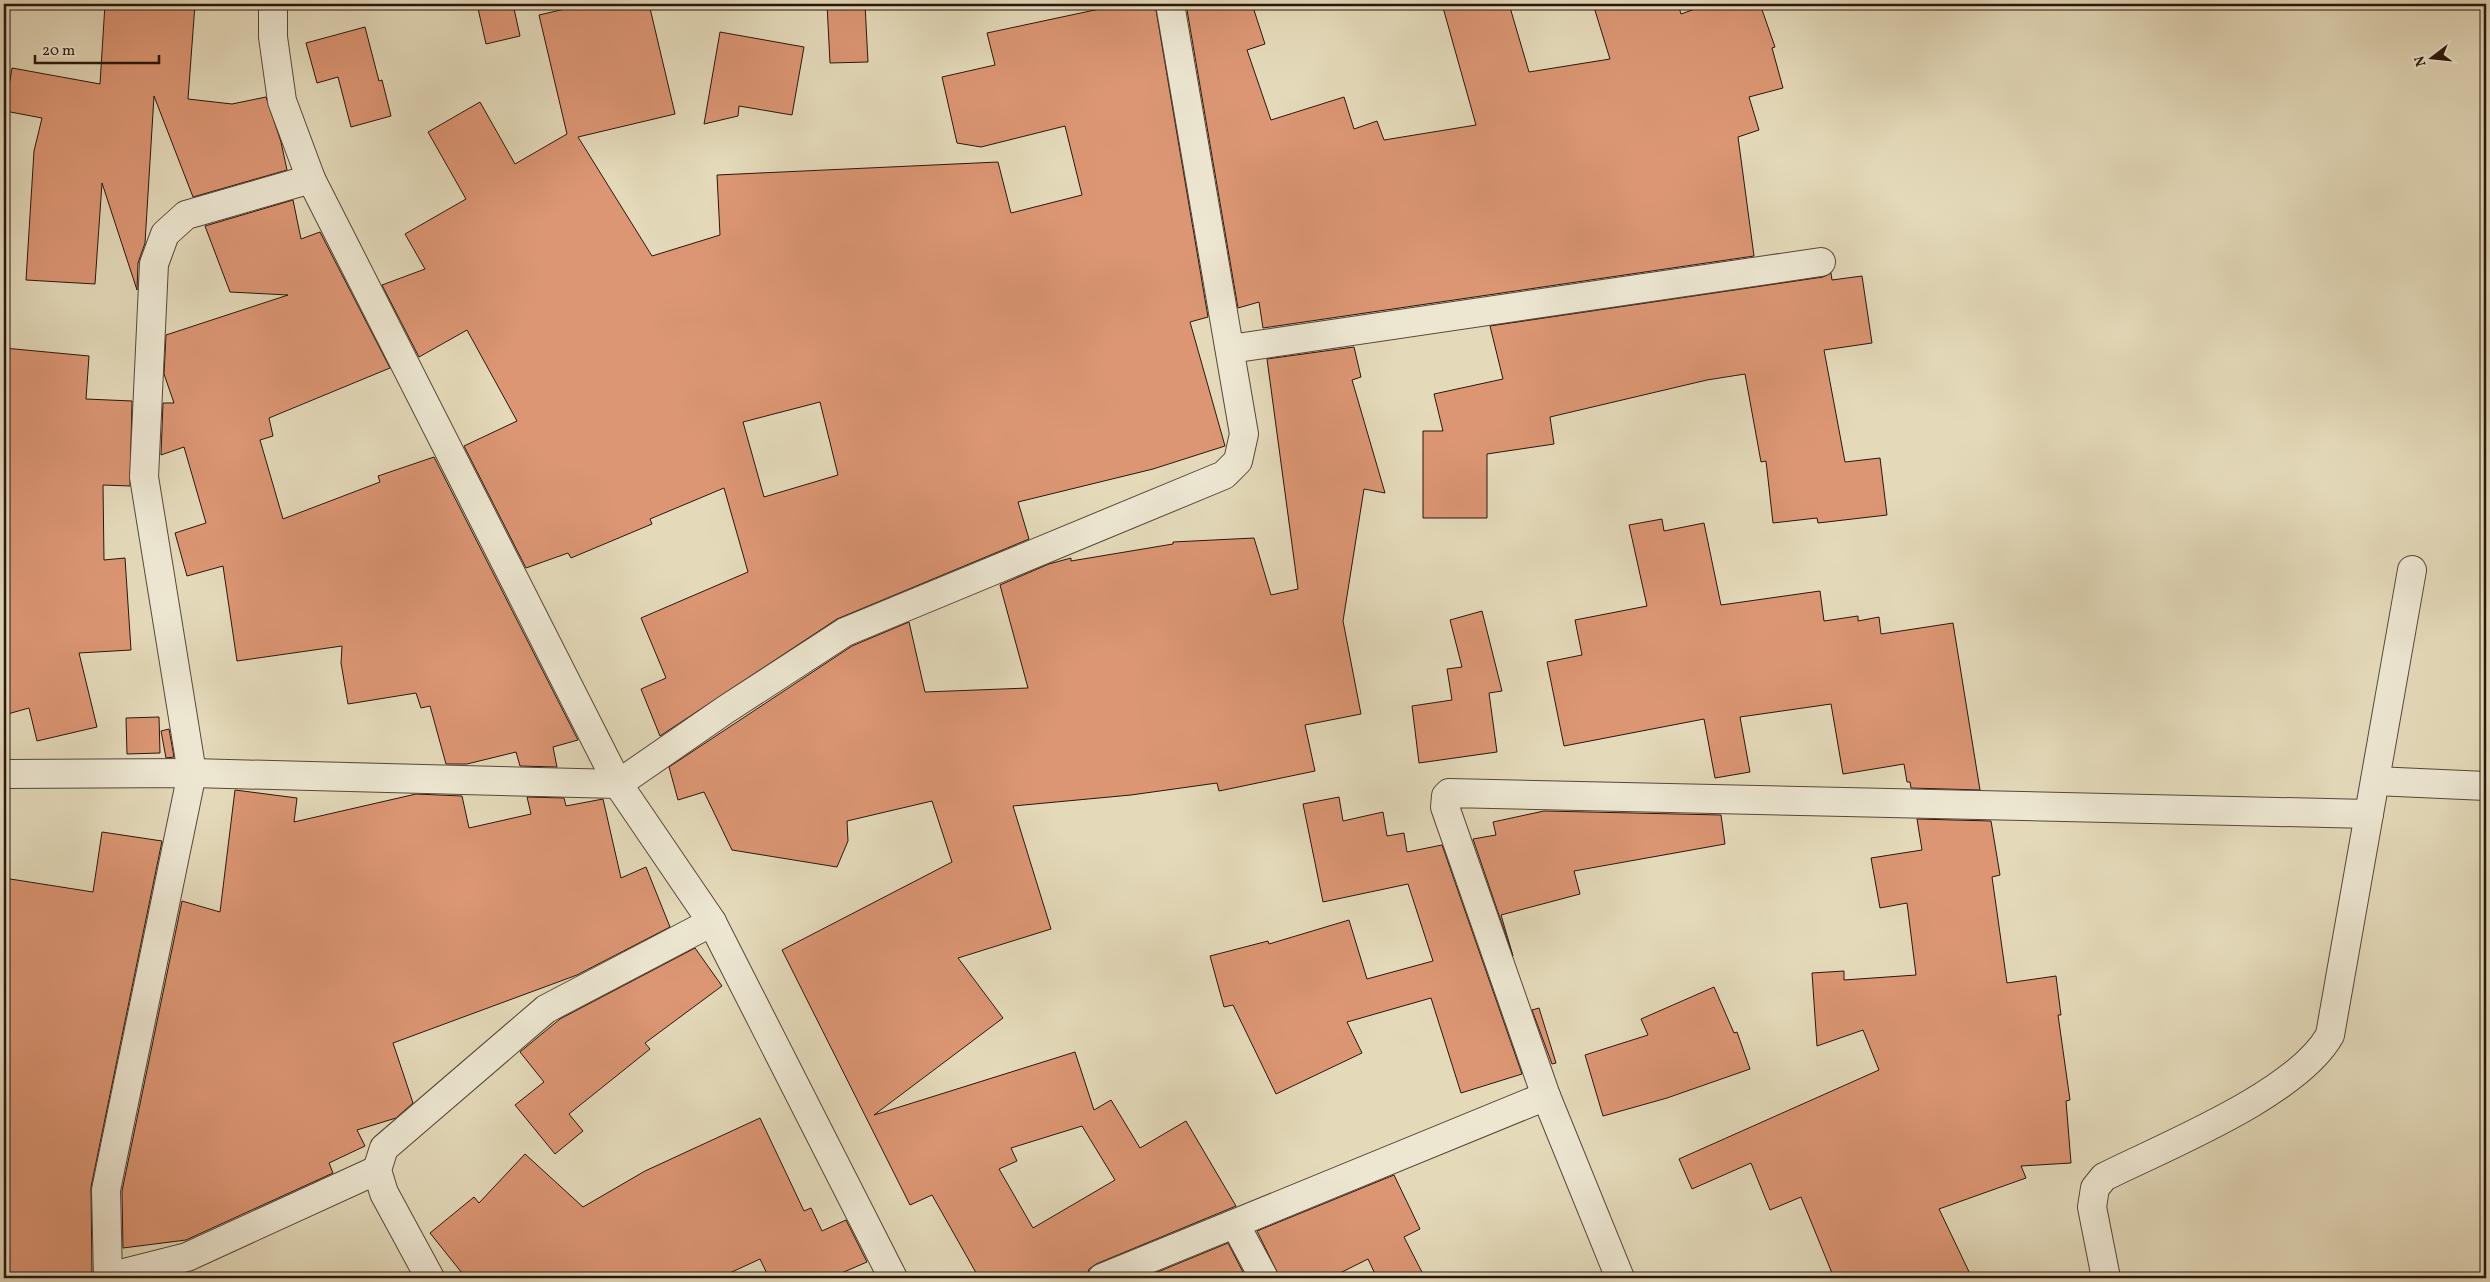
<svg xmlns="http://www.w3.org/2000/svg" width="2490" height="1282" font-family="Vollkorn,serif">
<rect width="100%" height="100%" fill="#e4daba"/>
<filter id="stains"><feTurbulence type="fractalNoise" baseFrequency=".004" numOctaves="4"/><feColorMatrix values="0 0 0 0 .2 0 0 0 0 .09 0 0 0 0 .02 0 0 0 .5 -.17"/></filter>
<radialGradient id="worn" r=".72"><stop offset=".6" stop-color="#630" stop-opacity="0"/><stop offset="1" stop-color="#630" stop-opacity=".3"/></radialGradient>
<!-- building -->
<g fill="#dc9674" stroke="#29160d" fill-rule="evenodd">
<path d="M105 4H195L188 99 232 104 266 97 281 142 287 170 193 197 154 96 145 243 138 263 137 290 102 183 95 284 26 280 34 151 42 118 5 111 12 68 100 84Z"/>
<path d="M477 4H513L520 36 486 44Z"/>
<path d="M587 4H649L675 114 578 137 652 256 720 235 717 175 998 162 1011 213 1082 195 1065 126 981 147 957 143 942 77 995 65 987 33 1123 4H1155L1208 317 1190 322 1225 446 1153 469 1018 502 1029 539 837 619 660 736 641 689 666 678 641 618 748 572 724 488 650 519 652 524 571 558 568 553 526 568 464 446 517 421 467 330 419 357 382 285 425 269 405 234 466 199 428 132 480 102 515 164 567 134 539 15ZM820 402 838 475 764 497 743 422Z"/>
<path d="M827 4H865L868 62 830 63Z"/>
<path d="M1186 4H1252L1265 44 1247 50 1271 120 1344 97 1354 129 1377 121 1384 140 1476 125 1442 4H1509L1529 72 1610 59 1593 4H1678L1681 14 1709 4H1760L1775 47 1772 48 1783 88 1749 97 1759 130 1738 137 1754 256 1263 328 1259 302 1238 308Z"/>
<path d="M365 27 379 81 382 80 391 116 351 127 338 77 317 83 306 43Z"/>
<path d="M720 32 804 47 792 115 739 106 738 116 704 124Z"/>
<path d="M293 200 301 239 320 232 390 368 269 418 273 436 260 440 283 519 380 482 378 476 434 457 578 740 553 747 557 767 520 766 516 752 467 764H446L430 706 421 708 416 693 348 704 341 663 342 646 237 661 223 566 187 576 175 533 206 523 184 447 161 455 163 403H174L164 374 166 335 288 295 230 292 205 226Z"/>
<path d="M1831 273 1832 280 1862 276 1872 343 1824 350 1845 462 1880 458 1887 515 1818 523 1817 518 1773 523 1766 461 1761 462 1745 374 1707 380 1550 417 1554 444 1487 454V518H1423V431H1443L1434 394 1503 379 1490 326 1823 277Z"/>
<path d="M1354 347 1361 377 1352 380 1385 493 1364 489 1343 621 1361 714 1305 725 1315 771 1219 791 1217 783 1131 795 1013 806 1051 929 958 958 1003 1018 874 1115 1075 1052 1094 1110 1111 1100 1140 1148 1186 1121 1236 1206 1096 1264 1089 1269 1087 1278H979L932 1195 910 1205 782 950 952 862 932 801 847 821 848 841 837 867 732 850 704 792 678 800 669 767 852 646 909 622 925 692 1028 688 1000 585 1049 564 1071 558V561L1173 544V542L1254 538 1271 595 1298 589 1267 359ZM1082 1126 1115 1180 1033 1228 999 1169 1017 1161 1011 1148Z"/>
<path d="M4 348 89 356 86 399 132 401 130 486 103 485 104 560 125 558 131 650 79 653 97 727 37 741 29 708 4 715Z"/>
<path d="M1662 519 1664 531 1704 523 1721 605 1820 591 1824 621 1858 616V621L1879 617 1881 634 1953 623 1980 790 1911 788 1910 782H1907L1904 764 1843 774 1831 704 1740 717 1750 772 1715 778 1704 719 1564 746 1547 662 1582 655 1575 620 1647 606 1629 525Z"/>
<path d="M1482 611 1502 691 1489 693 1497 752 1419 763 1412 706 1452 700 1447 669 1462 667 1450 620Z"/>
<path d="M159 717 160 753 127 754 126 718Z"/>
<path d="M169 729 174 757 166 758 161 731Z"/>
<path d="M235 790 297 798 294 822 416 794 462 796 469 828 531 814 527 797 564 798 566 806 603 799 621 878 646 867 670 927 577 975 393 1043 413 1103 396 1118 357 1130 365 1146 329 1163 333 1173 186 1240 123 1248 122 1191 182 901 220 912Z"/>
<path d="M1339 797 1343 821 1383 812 1387 836 1404 833 1407 852 1442 845 1522 1074 1461 1093 1431 998 1347 1022 1362 1053 1276 1094 1233 1005 1224 1007 1210 956 1268 941 1269 944 1349 920 1367 979 1433 961 1408 884 1323 902 1303 804Z"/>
<path d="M1544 811 1721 815 1725 844 1574 871 1580 894 1501 915 1513 956 1473 839 1496 835 1493 822Z"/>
<path d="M1917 819 1991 821 2000 875 1992 877 2007 983 2056 976 2061 1015H2058L2070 1100 2066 1101 2071 1163 2021 1166 2026 1178 1939 1209 1972 1278H1834L1801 1197 1770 1210 1751 1163 1692 1189 1679 1159 1879 1070 1863 1030 1817 1046 1812 973 1844 971V980L1916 975 1907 903 1880 908 1871 858 1922 850Z"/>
<path d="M102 832 162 841 91 1187 92 1278H4V878L93 892Z"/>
<path d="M695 948 722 986 645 1043 650 1049 569 1114 583 1131 555 1154 515 1105 544 1082 520 1052 560 1019Z"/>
<path d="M1714 987 1734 1033 1737 1032 1750 1069 1667 1098 1603 1116 1585 1055 1648 1035 1641 1019Z"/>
<path d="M1539 1008 1556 1063 1552 1064 1532 1010Z"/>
<path d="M760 1118 804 1211 811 1208 822 1231 846 1220 867 1262 830 1278H769L760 1259 719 1278H466L430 1233 474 1197 479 1203 525 1154 583 1207 645 1171Z"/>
<path d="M1394 1175 1420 1229 1404 1237 1425 1278H1377L1368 1259 1330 1278H1280L1257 1231Z"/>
<path d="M1228 1243 1246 1278H1143Z"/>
</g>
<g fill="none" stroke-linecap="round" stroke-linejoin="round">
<defs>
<g id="minor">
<path d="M273 4V37L282 101 311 179 618 784 712 922 893 1278"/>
<path d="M1230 349 1821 262"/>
<path d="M4 774 192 773 618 784 725 710 845 632 1224 475 1238 461 1244 434 1170 4"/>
<path d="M2375 781 2486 786"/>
<path d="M1235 1224 1264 1278"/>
<path d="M108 1277 187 1257 377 1170"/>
<path d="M108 1278 106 1190 192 773 144 477 154 264 165 234 186 215 311 179"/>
<path d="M430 1278 384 1193 377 1170 384 1148 546 1009 712 922"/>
<path d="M1102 1278 1546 1096"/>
<path d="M1620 1278 1546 1096 1445 807 1446 796 1449 793 2369 814"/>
<path d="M2106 1278 2092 1207 2095 1188 2104 1177C2166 1146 2297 1094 2330 1035L2412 570"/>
</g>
</defs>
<!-- minor casing -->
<use href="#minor" stroke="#584738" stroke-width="30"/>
<!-- minor -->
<use href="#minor" stroke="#ede7d2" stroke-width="28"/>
</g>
<!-- margin -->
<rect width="2490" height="1282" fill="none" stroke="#e4daba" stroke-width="20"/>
<rect x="5" y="5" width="2480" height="1272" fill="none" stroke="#29160d" stroke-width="2.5"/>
<rect x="10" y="10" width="2470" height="1262" fill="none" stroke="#29160d"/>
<!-- north arrow -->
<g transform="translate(2432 58) rotate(254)" stroke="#ede7d2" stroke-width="4" paint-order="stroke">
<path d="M0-4L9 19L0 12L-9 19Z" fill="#29160d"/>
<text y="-8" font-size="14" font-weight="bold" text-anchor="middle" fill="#29160d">N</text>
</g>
<!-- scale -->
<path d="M35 55v8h124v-8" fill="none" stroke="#29160d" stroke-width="2.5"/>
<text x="42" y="55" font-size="15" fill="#29160d" stroke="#ede7d2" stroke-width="4" paint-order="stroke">20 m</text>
<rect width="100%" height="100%" filter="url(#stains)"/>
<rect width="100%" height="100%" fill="url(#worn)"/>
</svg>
